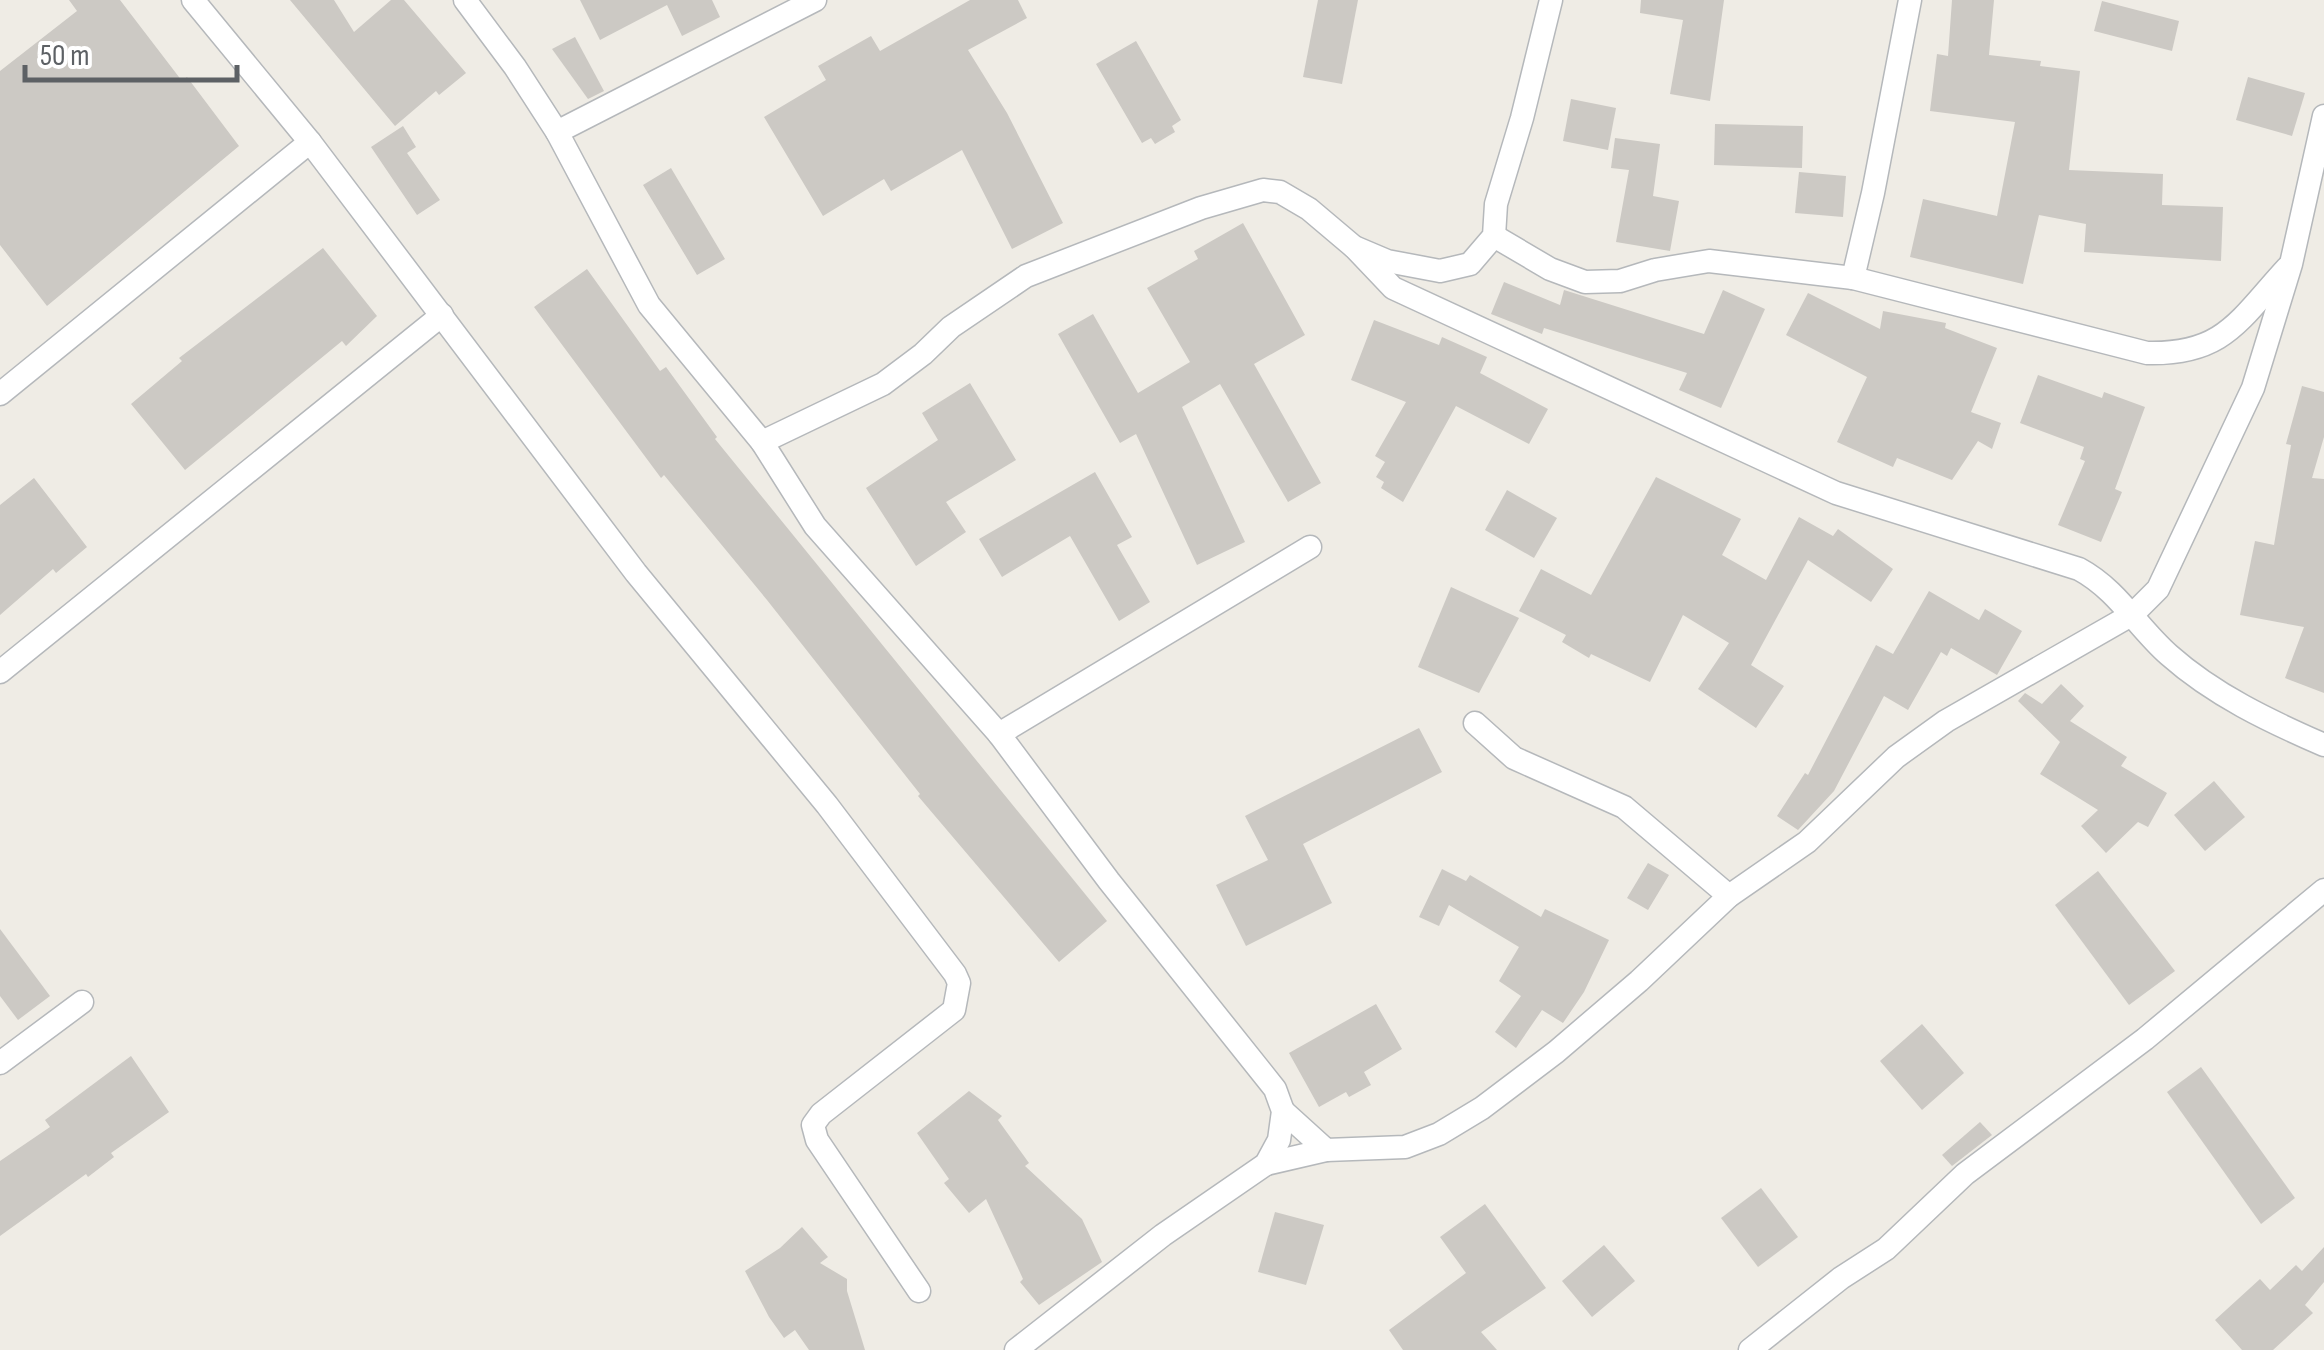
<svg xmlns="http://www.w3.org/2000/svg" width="2324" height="1350" font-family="'Sofia Sans Condensed',sans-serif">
<rect width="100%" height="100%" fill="#efece5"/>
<!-- building -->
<g fill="#ccc9c4">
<path d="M69 0H120L182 81 187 77 239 146 47 306 0 245V71L77 11Z"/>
<path d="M290 0H334L354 32 391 0H404L466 73 439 95 436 91 395 126Z"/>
<path d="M580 0H712L720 17 682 36 667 5 600 40Z"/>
<path d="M970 0H1018L1027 18 968 50 1007 113 1063 223 1012 249 962 150 891 191 884 179 823 216 764 117 826 80 818 66 871 36 880 51Z"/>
<path d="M1318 0H1358L1342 84 1303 77Z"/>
<path d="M1641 0H1724L1710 101 1670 94 1683 20 1640 13Z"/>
<path d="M1952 0H1994L1989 55 2041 61 2040 66 2080 71 2069 170 2163 174 2162 205 2223 207 2221 261 2084 252 2086 224 2039 215 2023 284 1910 257 1923 199 1997 216 2015 122 1930 111 1937 54 1948 56Z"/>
<path d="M2102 1 2179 21 2172 51 2094 31Z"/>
<path d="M575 37 604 91 588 99 552 49Z"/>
<path d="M1136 41 1181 120 1172 126 1175 132 1155 144 1151 138 1142 143 1096 64Z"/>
<path d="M2248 77 2305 93 2292 136 2236 120Z"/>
<path d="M1571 99 1616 108 1608 150 1563 141Z"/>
<path d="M1715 124 1803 126 1802 168 1714 165Z"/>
<path d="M403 126 416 147 407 153 440 200 417 215 371 147Z"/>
<path d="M1615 138 1660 144 1653 196 1679 201 1670 251 1616 242 1629 170 1611 168Z"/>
<path d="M671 168 725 259 697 275 643 185Z"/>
<path d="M1799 172 1846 176 1843 217 1795 213Z"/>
<path d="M1243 223 1305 335 1254 364 1321 483 1288 502 1220 384 1182 407 1245 542 1197 565 1136 434 1120 443 1058 334 1093 314 1138 393 1190 362 1147 288 1198 259 1194 251Z"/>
<path d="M323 248 377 316 346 346 342 341 185 470 131 404 182 361 179 358Z"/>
<path d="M587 269 660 371 666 367 717 437 715 439 1107 921 1059 962 918 796 920 794 767 600 664 475 661 478 534 307Z"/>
<path d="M1504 282 1560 305 1564 290 1704 334 1723 290 1765 309 1721 408 1679 390 1687 373 1544 328 1542 334 1491 314Z"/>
<path d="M1808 293 1880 329 1883 311 1946 323 1945 328 1997 348 1971 412 2001 423 1992 449 1978 441 1952 480 1897 458 1893 467 1837 442 1867 377 1786 335Z"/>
<path d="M1374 320 1439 345 1442 337 1487 357 1480 373 1548 409 1529 444 1456 406 1403 502 1381 488 1384 482 1376 477 1385 462 1375 456 1406 402 1351 380Z"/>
<path d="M2038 375 2102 398 2104 392 2145 407 2115 489 2122 492 2101 542 2058 525 2085 461 2080 459 2084 447 2020 423Z"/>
<path d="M970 383 1016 460 946 502 966 532 916 566 866 488 938 440 922 413Z"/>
<path d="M2302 386 2324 392V437L2312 478 2324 479V693L2285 678 2304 627 2240 615 2255 541 2274 545 2291 445 2286 444Z"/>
<path d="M1095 472 1132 537 1117 545 1150 602 1119 621 1070 536 1002 577 979 539Z"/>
<path d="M1656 477 1741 519 1722 555 1766 580 1799 517 1833 536 1838 529 1893 569 1871 602 1808 560 1751 665 1784 686 1756 728 1698 689 1729 643 1683 615 1650 682 1591 654 1589 658 1562 642 1566 635 1519 611 1541 569 1591 595Z"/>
<path d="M34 478 87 547 56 573 53 569 0 615V505Z"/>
<path d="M1507 490 1557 518 1534 558 1485 530Z"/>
<path d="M1451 587 1519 618 1479 693 1418 667Z"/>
<path d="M1929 591 1979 620 1985 609 2022 631 1997 675 1951 648 1947 656 1941 652 1908 710 1884 696 1834 791 1798 830 1777 816 1805 773 1808 775 1876 645 1893 654Z"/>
<path d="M2061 684 2084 706 2070 721 2127 757 2121 766 2167 793 2148 827 2138 822 2106 853 2081 826 2098 810 2040 774 2060 742 2018 701 2025 693 2042 704Z"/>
<path d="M1419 728 1442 772 1303 844 1332 903 1246 946 1216 885 1268 860 1245 816Z"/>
<path d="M2214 781 2245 817 2205 851 2174 815Z"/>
<path d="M1648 863 1669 875 1648 910 1627 898Z"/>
<path d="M1442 869 1466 881 1470 875 1541 917 1545 909 1609 940 1584 992 1563 1023 1542 1010 1516 1048 1495 1032 1521 996 1499 981 1519 947 1449 905 1439 926 1419 917Z"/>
<path d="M2098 871 2175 971 2129 1005 2055 905Z"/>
<path d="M0 929 50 996 18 1020 0 996Z"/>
<path d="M1376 1004 1402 1049 1364 1072 1371 1085 1349 1097 1346 1092 1319 1107 1289 1053Z"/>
<path d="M1922 1024 1964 1073 1922 1110 1880 1061Z"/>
<path d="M131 1056 169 1112 111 1153 114 1157 88 1177 86 1174 0 1236V1161L50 1127 45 1120Z"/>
<path d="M2201 1067 2295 1198 2261 1224 2167 1092Z"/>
<path d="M969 1091 1002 1116 998 1120 1029 1163 1025 1166 1082 1219 1102 1262 1039 1305 1020 1282 1023 1279 986 1199 969 1213 944 1183 949 1179 917 1133Z"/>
<path d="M1980 1122 1992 1135 1952 1166 1942 1155Z"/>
<path d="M1761 1188 1798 1237 1758 1267 1721 1218Z"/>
<path d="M1485 1204 1546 1288 1481 1332 1497 1350H1403L1389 1330 1466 1273 1440 1237Z"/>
<path d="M1275 1212 1324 1225 1306 1285 1258 1272Z"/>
<path d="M802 1227 828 1257 820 1263 847 1279V1291L865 1350H809L795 1330 784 1338 769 1317 745 1271 780 1248Z"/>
<path d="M1604 1245 1635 1281 1592 1317 1562 1281Z"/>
<path d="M2324 1247V1282L2305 1305 2313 1313 2273 1350H2242L2215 1320 2260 1279 2270 1290 2296 1265 2302 1271Z"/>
</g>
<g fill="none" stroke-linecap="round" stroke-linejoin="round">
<defs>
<g id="street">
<path d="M193 0 310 142 636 573 827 805 955 974 959 983 954 1010 821 1114 813 1125 817 1140 919 1291"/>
<path d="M465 0 515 67 557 132 649 305 762 442 815 526 999 734 1109 881 1275 1089 1283 1111 1279 1140 1266 1164 1163 1235 1016 1350"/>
<path d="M557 132 815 0"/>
<path d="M1494 236 1550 269 1585 282 1620 281 1655 270 1709 261 1853 278 2147 353C2224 355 2239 320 2287 268"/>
<path d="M1354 247 1393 288 1836 493 2079 569C2118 590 2137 627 2169 655 2214 695 2269 721 2324 745"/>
<path d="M1853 278 1873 193 1910 0"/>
<path d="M0 394 310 142"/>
<path d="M762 442 883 384 923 354 951 327 1026 276 1201 208 1263 190 1280 192 1309 209 1354 247 1387 261 1440 271 1470 264 1494 236 1496 204 1522 118 1551 0"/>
<path d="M0 672 442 315"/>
<path d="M1475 723 1514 758 1624 807 1729 896"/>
<path d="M999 734 1310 547"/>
<path d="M0 1063 82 1002"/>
<path d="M1283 1111 1326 1150"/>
<path d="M1266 1164 1326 1150 1405 1147 1439 1134 1482 1108 1556 1052 1639 981 1729 896 1807 842 1896 757 1946 721 2133 614 2158 589 2253 388 2291 264 2324 116"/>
<path d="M1750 1350 1841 1278 1886 1249 1965 1174 2145 1039 2324 890"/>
</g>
</defs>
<!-- street casing -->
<use href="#street" stroke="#b5b8bb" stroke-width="25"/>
<!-- street -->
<use href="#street" stroke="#fff" stroke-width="22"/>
</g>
<!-- scale -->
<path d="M25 65v15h212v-15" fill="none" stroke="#5d6165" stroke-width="5"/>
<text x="40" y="65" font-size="30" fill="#5d6165" stroke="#ffffff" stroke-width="8" paint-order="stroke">50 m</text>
</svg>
